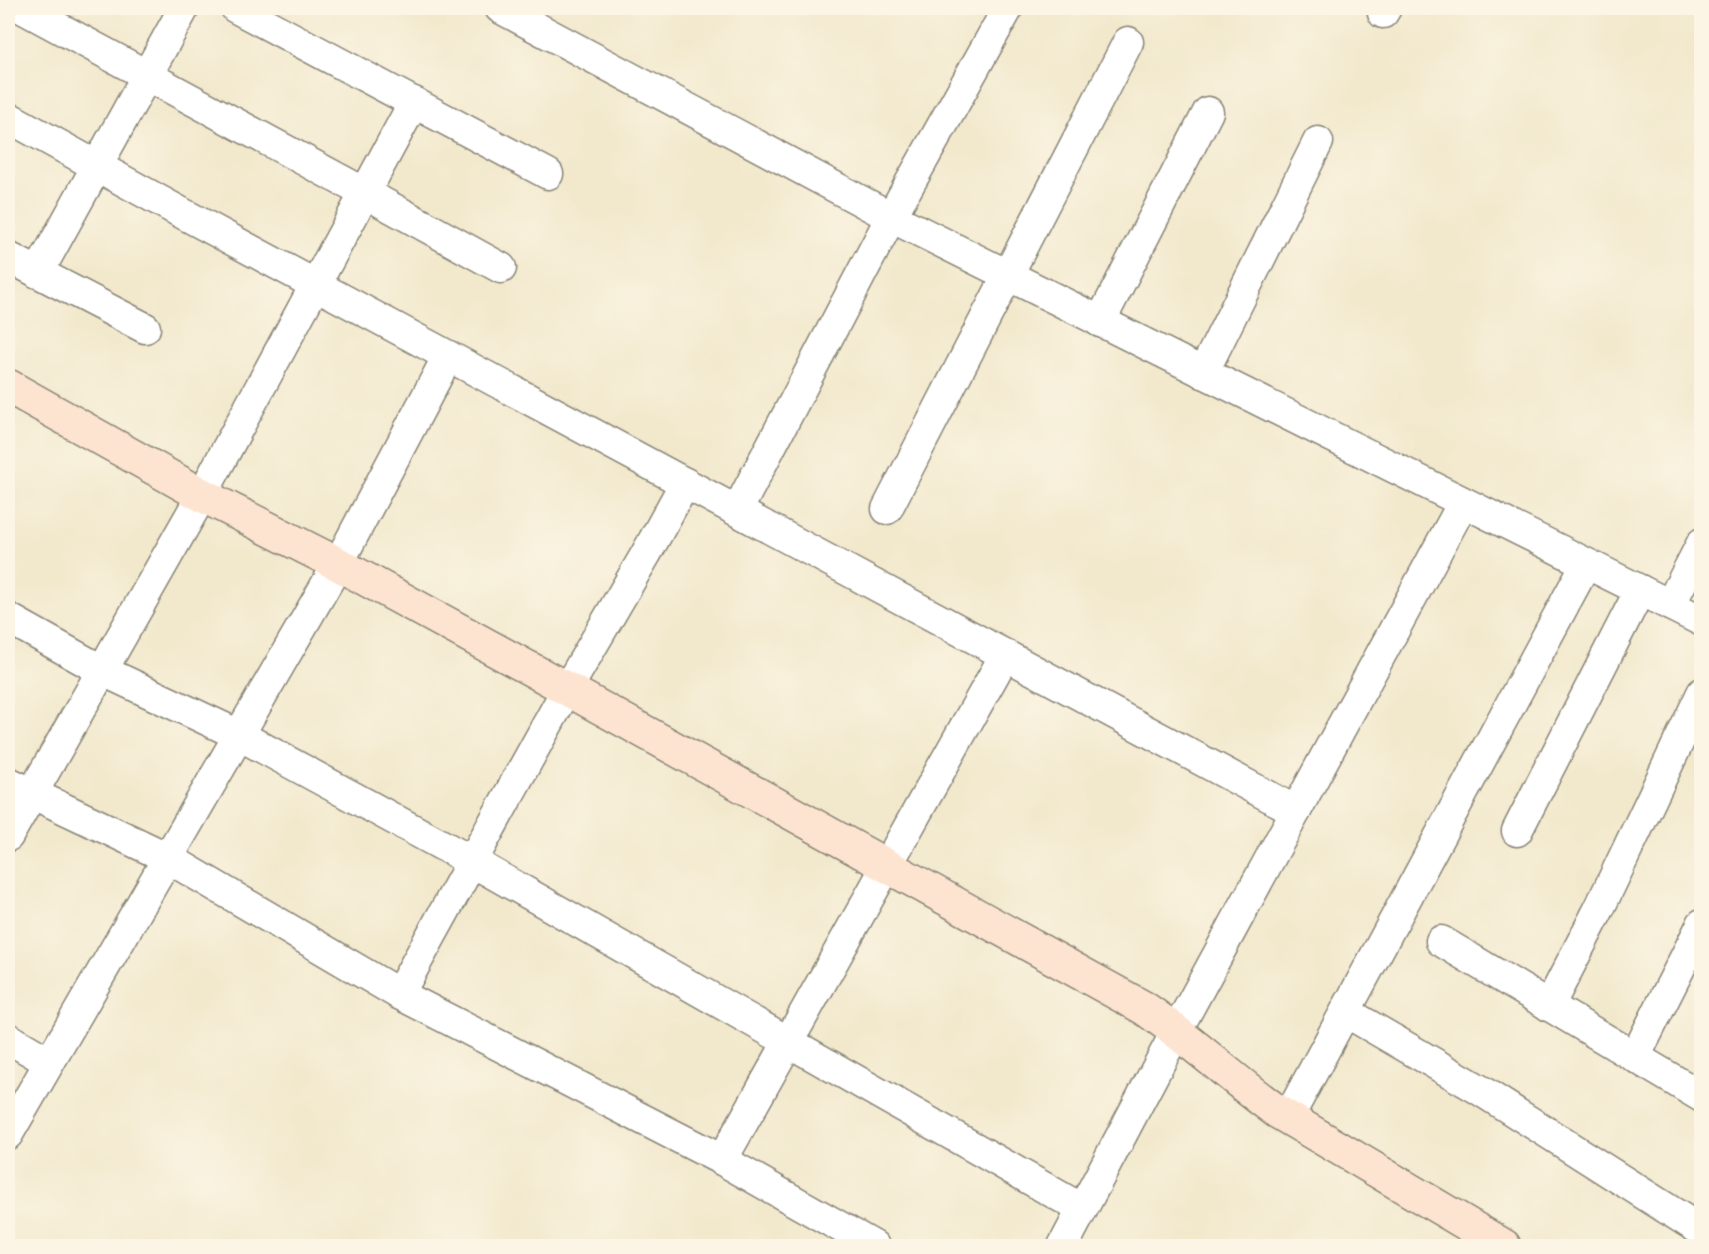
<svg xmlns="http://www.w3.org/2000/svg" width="1709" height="1254" font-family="'Libre Bodoni',serif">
<rect width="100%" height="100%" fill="#fcf5e5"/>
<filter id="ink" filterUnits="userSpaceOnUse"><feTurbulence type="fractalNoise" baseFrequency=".0167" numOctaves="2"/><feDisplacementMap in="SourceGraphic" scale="12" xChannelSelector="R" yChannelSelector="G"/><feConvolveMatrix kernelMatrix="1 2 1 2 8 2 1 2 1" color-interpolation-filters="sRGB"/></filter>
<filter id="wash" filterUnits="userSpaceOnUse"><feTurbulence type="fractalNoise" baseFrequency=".008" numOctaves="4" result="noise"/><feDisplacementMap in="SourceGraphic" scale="24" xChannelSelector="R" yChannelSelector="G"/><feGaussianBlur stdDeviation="1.35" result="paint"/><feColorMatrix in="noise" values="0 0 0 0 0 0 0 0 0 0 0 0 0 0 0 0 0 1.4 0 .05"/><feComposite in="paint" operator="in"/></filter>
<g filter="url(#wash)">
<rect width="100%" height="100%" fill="#f2e9cd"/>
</g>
<g filter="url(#ink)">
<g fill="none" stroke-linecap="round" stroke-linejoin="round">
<defs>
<g id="street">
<path d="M22 8 365 193 501 268"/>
<path d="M236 8 548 174"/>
<path d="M500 8 891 217 1702 621"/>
<path d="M1383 13 1386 8"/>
<path d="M8 117 180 212 1296 811"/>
<path d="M8 257 145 328"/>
<path d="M38 273 184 8"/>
<path d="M1100 322 1208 112"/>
<path d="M1203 373 1318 142"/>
<path d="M887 509 1128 42"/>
<path d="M737 511 891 217 1008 8"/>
<path d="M1670 605 1702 543"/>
<path d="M8 618 101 670 239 735 471 861 1082 1209"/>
<path d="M8 782 168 858 399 994 722 1160 874 1246"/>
<path d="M1517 831 1640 590"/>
<path d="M8 836 202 495 414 102"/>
<path d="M1441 941 1702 1097"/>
<path d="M399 994 567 689 646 554 685 483"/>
<path d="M1549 1006 1599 909 1702 693"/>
<path d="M1346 1012 1480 1090 1702 1231"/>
<path d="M8 1038 49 1062"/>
<path d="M1635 1057 1702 924"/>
<path d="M1288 1118 1586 564"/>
<path d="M8 1134 338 564 448 356"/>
<path d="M722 1160 1005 655"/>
<path d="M1063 1246 1177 1030 1463 503"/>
</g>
<path id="secondary" d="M8 386 202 495 338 564 567 689 1144 1008C1191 1040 1232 1079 1278 1112L1504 1246"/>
</defs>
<!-- street casing -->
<use href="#street" stroke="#878274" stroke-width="33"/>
<!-- secondary casing -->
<use href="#secondary" stroke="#878274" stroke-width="36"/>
<!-- street -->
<use href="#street" stroke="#fff" stroke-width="30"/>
<!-- secondary -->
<use href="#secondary" stroke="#fde4d1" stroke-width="33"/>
</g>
</g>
<!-- margin -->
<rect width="1709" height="1254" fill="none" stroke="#fcf5e5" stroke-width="30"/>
</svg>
